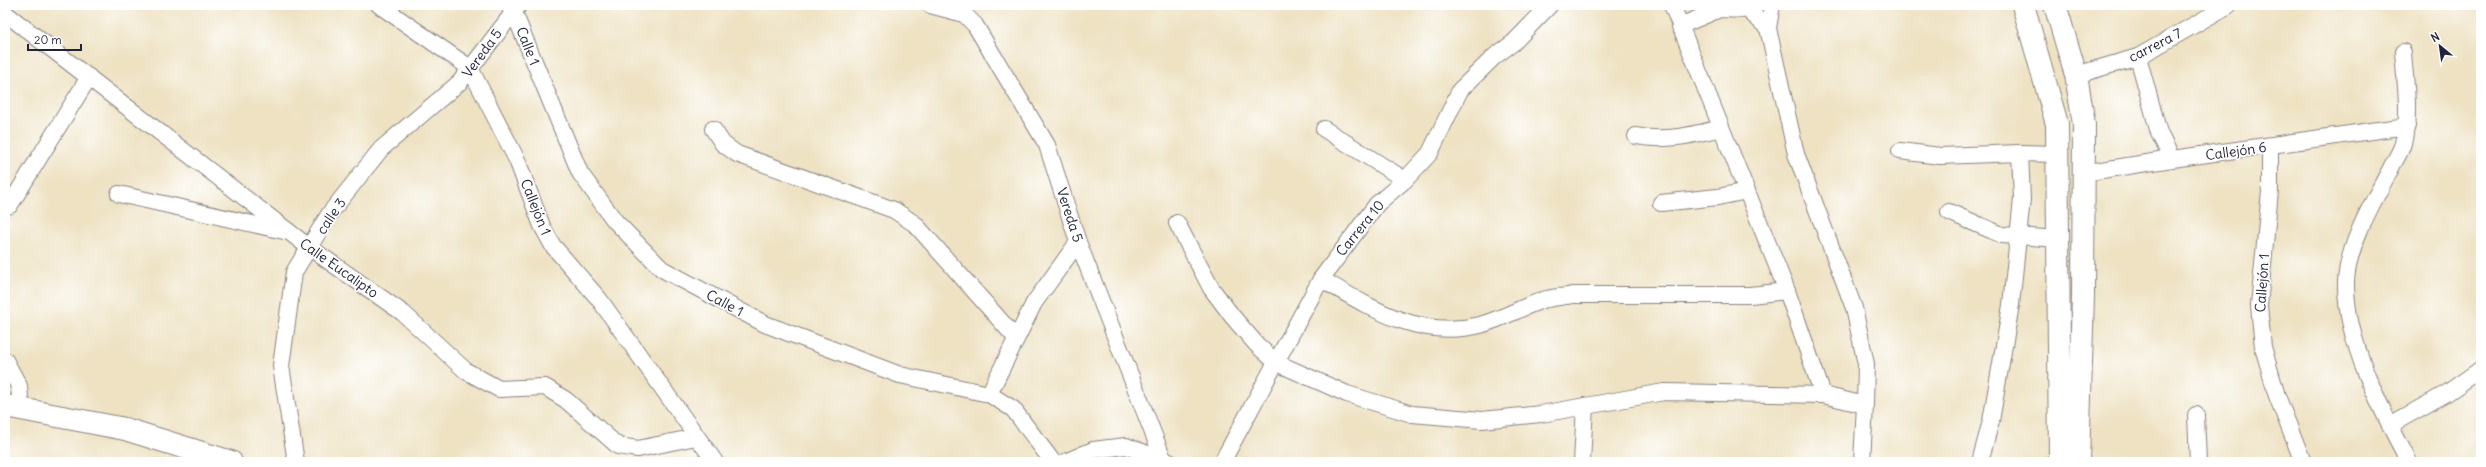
<svg xmlns="http://www.w3.org/2000/svg" width="2486" height="467" font-family="Delius,sans-serif">
<rect width="100%" height="100%" fill="#fff"/>
<filter id="ink" filterUnits="userSpaceOnUse"><feTurbulence type="fractalNoise" baseFrequency=".025" numOctaves="2"/><feDisplacementMap in="SourceGraphic" scale="8" xChannelSelector="R" yChannelSelector="G"/><feConvolveMatrix kernelMatrix="1 2 1 2 8 2 1 2 1" color-interpolation-filters="sRGB"/></filter>
<filter id="wash" filterUnits="userSpaceOnUse"><feTurbulence type="fractalNoise" baseFrequency=".012" numOctaves="4" result="noise"/><feDisplacementMap in="SourceGraphic" scale="16" xChannelSelector="R" yChannelSelector="G"/><feGaussianBlur stdDeviation="0.9" result="paint"/><feColorMatrix in="noise" values="0 0 0 0 0 0 0 0 0 0 0 0 0 0 0 0 0 1.4 0 .05"/><feComposite in="paint" operator="in"/></filter>
<g filter="url(#wash)">
<rect width="100%" height="100%" fill="#eee2c3"/>
</g>
<g filter="url(#ink)">
<g fill="none" stroke-linecap="round" stroke-linejoin="round">
<defs>
<g id="street">
<path d="M379 5 470 68 517 160 542 226 553 246 599 299 715 462"/>
<path d="M508 5 513 10 580 173 615 221 662 269 765 324 900 375 989 394 1013 409 1053 462"/>
<path d="M930 5 964 14 975 25 1047 145 1078 242 1164 461"/>
<path d="M1672 5 1787 291 1823 395"/>
<path d="M5 13 310 248 403 313 466 371 499 389 545 387 566 400 618 446 638 449 696 437"/>
<path d="M1680 26 1720 9 1748 10 1768 28 1796 154 1854 308 1866 364 1865 405"/>
<path d="M1768 28 1772 5"/>
<path d="M2403 52C2405 82 2411 114 2403 143 2401 152 2394 161 2390 170 2373 202 2347 246 2346 283 2345 341 2382 411 2409 462"/>
<path d="M2138 57 2159 133 2172 159 2407 126"/>
<path d="M2076 75 2138 57 2229 5"/>
<path d="M713 129 723 144 737 154 894 210 915 224 1015 337"/>
<path d="M1324 129 1405 180"/>
<path d="M1636 136C1665 142 1693 135 1721 128"/>
<path d="M2270 146V191L2259 306 2263 347 2277 396 2303 462"/>
<path d="M1900 151 1940 156 2020 153 2022 199 2011 305 1991 421 1980 462"/>
<path d="M2020 153 2058 154"/>
<path d="M2083 173 2172 159"/>
<path d="M119 194 284 231"/>
<path d="M1661 203 1718 197 1747 191"/>
<path d="M5 207 10 205 89 77"/>
<path d="M1949 212 2002 235 2059 239"/>
<path d="M1177 223 1211 288 1232 316 1257 345 1277 363 1347 394 1412 414 1482 420 1541 414 1664 392 1823 395 1865 405 1862 462"/>
<path d="M1321 279C1371 308 1419 340 1480 325 1502 319 1522 307 1543 300 1552 297 1563 297 1573 295H1750L1787 291"/>
<path d="M5 360 19 386 21 409"/>
<path d="M989 394 1034 303 1078 242"/>
<path d="M2196 415 2198 462"/>
<path d="M2390 425 2447 393 2481 369"/>
<path d="M296 462 281 366 294 272 330 213 381 149 460 82 519 5"/>
<path d="M1065 462 1093 450 1126 446 1169 462"/>
<path d="M1222 462 1321 279 1377 204 1405 180 1430 153 1460 90 1495 56 1513 43 1550 5"/>
<path d="M1582 462 1585 406"/>
</g>
<path id="secondary" d="M5 406 125 429 231 462"/>
<g id="primary">
<path d="M2023 5 2057 124 2060 462"/>
<path d="M2055 5 2076 75 2084 124 2083 295 2078 462"/>
</g>
</defs>
<!-- street casing -->
<use href="#street" stroke="#88827f" stroke-width="18"/>
<!-- secondary casing -->
<use href="#secondary" stroke="#88827f" stroke-width="24"/>
<!-- primary casing -->
<use href="#primary" stroke="#88827f" stroke-width="24"/>
<!-- street -->
<use href="#street" stroke="#fff" stroke-width="16"/>
<!-- secondary -->
<use href="#secondary" stroke="#fff" stroke-width="22"/>
<!-- primary -->
<use href="#primary" stroke="#fff" stroke-width="22"/>
</g>
</g>
<g text-anchor="middle" stroke-width="3.5" stroke-linejoin="round" paint-order="stroke">
<!-- street labels -->
<g font-size="14" fill="#22223b" stroke="#fff">
<text transform="translate(2155 45) rotate(-27)" y="5">carrera 7</text>
<text transform="translate(528 46) rotate(68)" y="5">Calle 1</text>
<text transform="translate(482 53) rotate(-54)" y="5">Vereda 5</text>
<text transform="translate(2236 151) rotate(-8)" y="5">Callejón 6</text>
<text transform="translate(536 207) rotate(68)" y="5">Callejón 1</text>
<text transform="translate(1070 215) rotate(72)" y="5">Vereda 5</text>
<text transform="translate(331 216) rotate(-56)" y="5">calle 3</text>
<text transform="translate(1360 228) rotate(-51)" y="5">Carrera 10</text>
<text transform="translate(339 268) rotate(35)" y="5">Calle Eucalipto</text>
<text transform="translate(2262 283) rotate(-86)" y="5">Callejón 1</text>
<text transform="translate(725 303) rotate(28)" y="5">Calle 1</text>
</g>
</g>
<!-- margin -->
<rect width="2486" height="467" fill="none" stroke="#fff" stroke-width="20"/>
<!-- north arrow -->
<g transform="translate(2440 46) rotate(331)" stroke="#ffffff" stroke-width="3" paint-order="stroke">
<path d="M0-3L7 15L0 10L-7 15Z" fill="#22223b"/>
<text y="-6" font-size="11" font-weight="bold" text-anchor="middle" fill="#22223b">N</text>
</g>
<!-- scale -->
<path d="M28 44v6h53v-6" fill="none" stroke="#22223b" stroke-width="2"/>
<text x="34" y="44" font-size="12" fill="#22223b" stroke="#ffffff" stroke-width="3" paint-order="stroke">20 m</text>
</svg>
